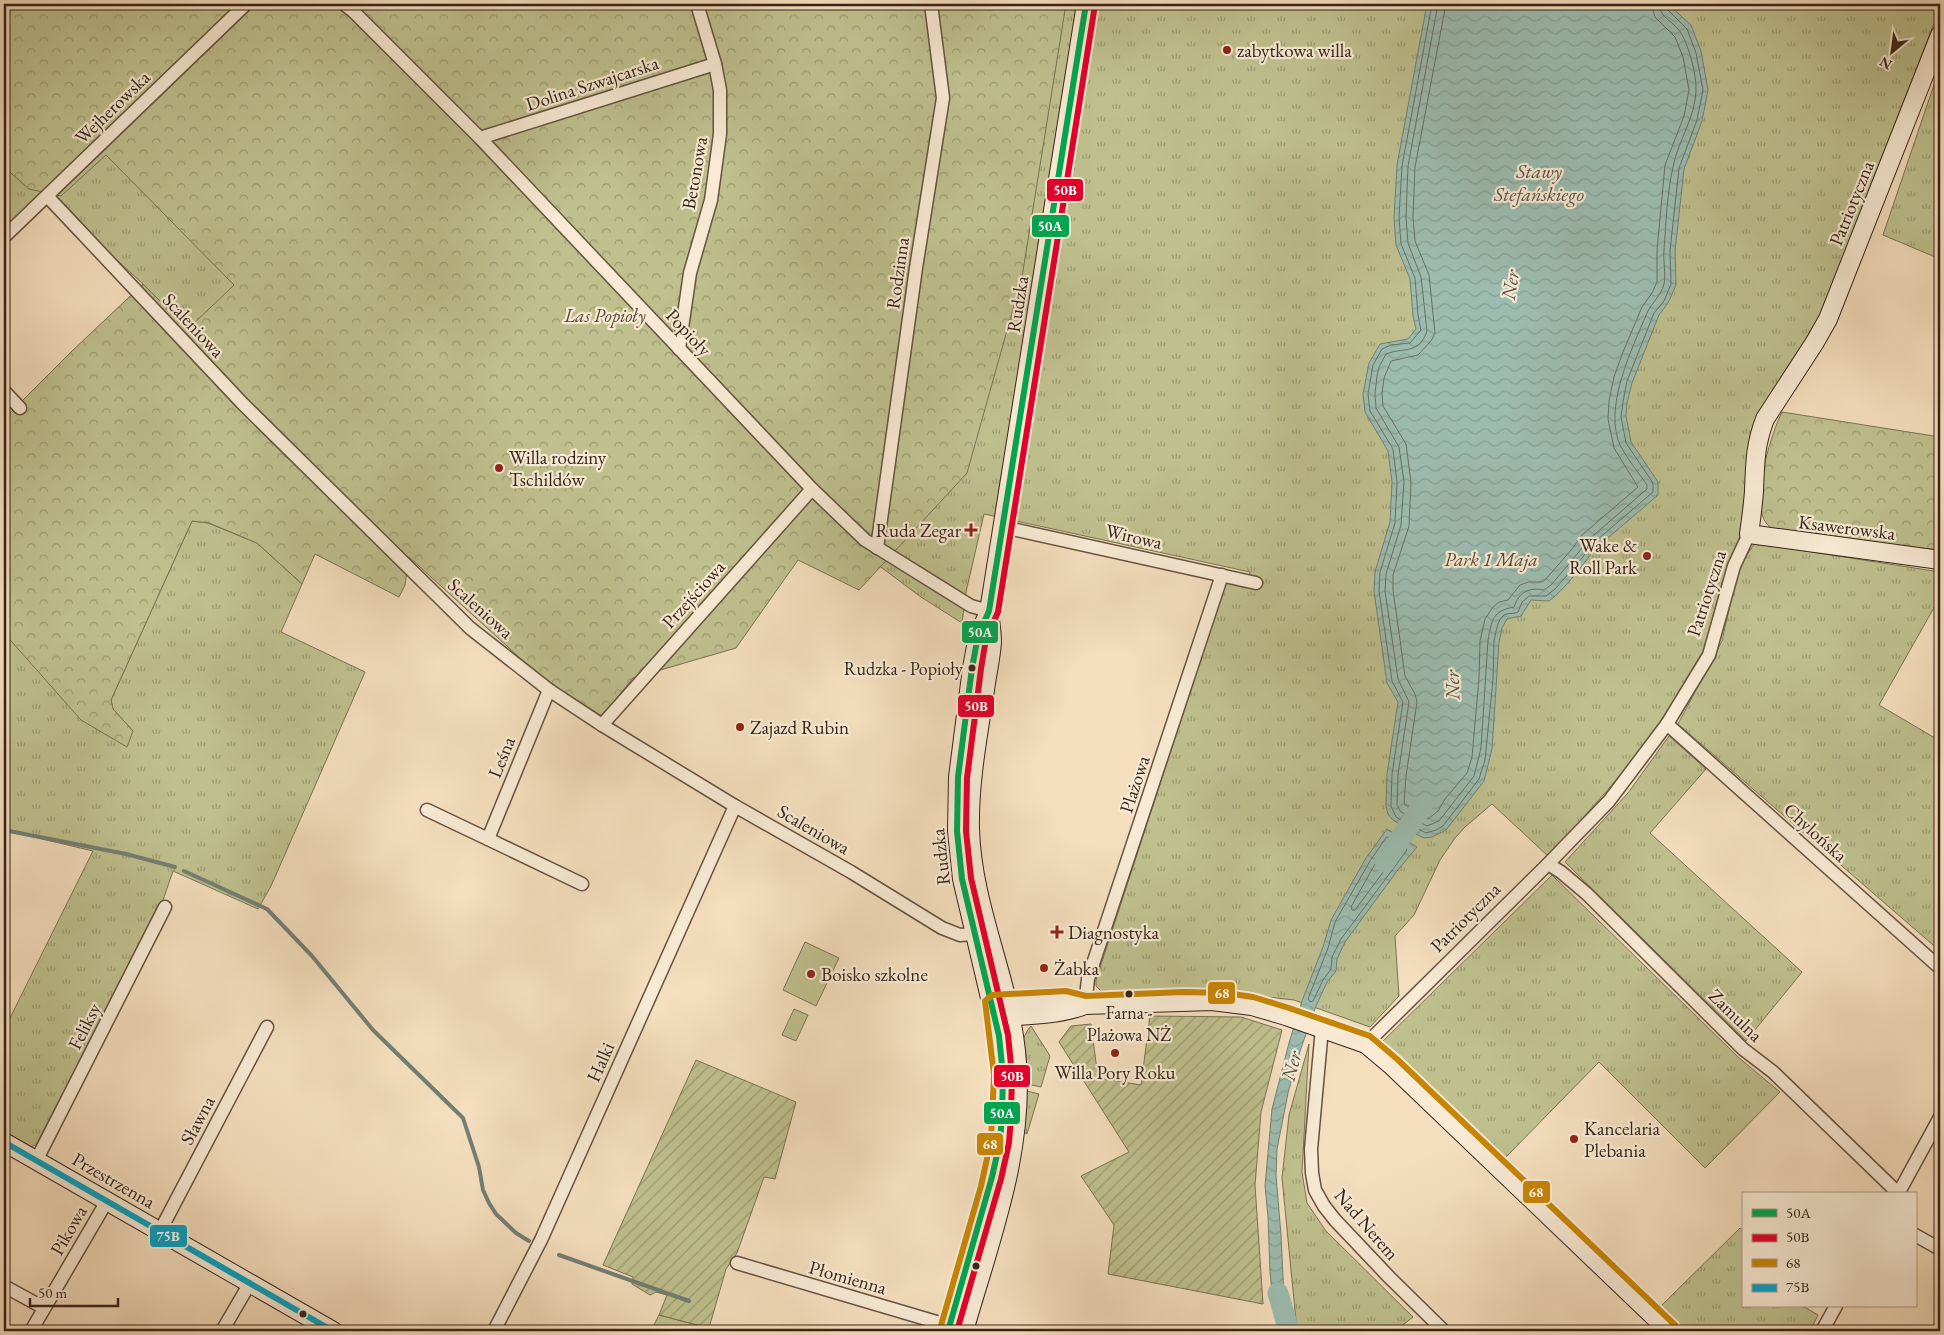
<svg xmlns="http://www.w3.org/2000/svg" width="1944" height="1335" font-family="'EB Garamond',serif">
<defs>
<pattern id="grass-tufts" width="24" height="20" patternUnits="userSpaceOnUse" patternTransform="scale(1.25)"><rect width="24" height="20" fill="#bfc08e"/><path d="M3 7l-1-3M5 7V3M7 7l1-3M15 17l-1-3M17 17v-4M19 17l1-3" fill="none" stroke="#9c9c73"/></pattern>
<pattern id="forest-crowns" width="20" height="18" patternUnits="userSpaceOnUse" patternTransform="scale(1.25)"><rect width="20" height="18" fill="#bfc08e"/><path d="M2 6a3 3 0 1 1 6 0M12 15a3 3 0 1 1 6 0" fill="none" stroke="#9c9c73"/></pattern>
<pattern id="garden-furrows" width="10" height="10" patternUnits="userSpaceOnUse" patternTransform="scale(1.25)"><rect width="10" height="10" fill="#bfc08e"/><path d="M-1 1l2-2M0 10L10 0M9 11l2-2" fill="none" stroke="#9c9c73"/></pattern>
<pattern id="water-waves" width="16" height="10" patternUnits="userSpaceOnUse" patternTransform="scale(1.25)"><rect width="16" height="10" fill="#9cbcb0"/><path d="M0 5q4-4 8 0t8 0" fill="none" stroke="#87a197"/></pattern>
</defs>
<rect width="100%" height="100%" fill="#f4debd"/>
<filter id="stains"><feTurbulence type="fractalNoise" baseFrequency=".004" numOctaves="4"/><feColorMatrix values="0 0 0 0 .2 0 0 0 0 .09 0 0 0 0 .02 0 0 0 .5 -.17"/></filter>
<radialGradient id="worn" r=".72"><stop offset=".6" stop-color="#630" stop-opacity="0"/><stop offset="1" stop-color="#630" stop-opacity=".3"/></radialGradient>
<!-- grass -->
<g fill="url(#grass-tufts)" stroke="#7a7254">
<path d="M4 4H1940V8L1814 333 1762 412 1742 540 1722 583 1709 646 1658 732 1549 857 1492 804 1465 827 1455 838 1440 860 1414 915 1395 936 1399 996 1370 1027 1294 1000 1224 992 1165 994 1101 991 1096 986V980L1226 582 1246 588 1250 572 984 514 966 592 962 623 921 597 858 550 797 491 633 678 602 716 460 603 409 556 143 284 43 192 4 231Z"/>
<path d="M1940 67V259L1883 235Z"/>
<path d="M192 521 208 523 257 543 302 584 281 632 365 672 271 886 258 909 173 871 163 900 36 1145 27 1148 4 1133V1030L93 851 4 830V632L133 731 113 709 111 700Z"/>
<path d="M1755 543 1940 572V597L1879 705 1940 741V951L1678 724 1722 641 1738 568Z"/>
<path d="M1669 736 1706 769 1650 833 1802 972 1746 1041 1565 862 1628 793Z"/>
<path d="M1552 875 1738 1057 1780 1092 1705 1168 1599 1062 1506 1157 1382 1042Z"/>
<path d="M1031 1026 1050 1056 1041 1087 1027 1084 1024 1081C1023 1062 1017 1041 1031 1026Z"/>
<path d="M1309 1044 1302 1172 1307 1203 1326 1231 1413 1317 1395 1331H1297L1282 1178 1289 1115Z"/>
<path d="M1027 1091 1039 1094 1027 1134 1022 1131 1024 1093Z"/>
<path d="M1740 1228 1743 1230V1306H1803L1818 1315 1810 1331H1681L1658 1309Z"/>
<path d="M659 1315 709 1328 717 1331H651Z"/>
</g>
<!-- forest -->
<g fill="url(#forest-crowns)" stroke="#7a7254">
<path d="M4 4H1066L1022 277 967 473 859 590 798 560 736 648 633 678 602 716 542 678 409 557 405 585 399 597 315 554 302 584 257 543 209 523 192 521 111 700 113 709 133 731 127 747 81 720 4 633V419L71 352 143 284 188 329 234 285 106 155 61 196 29 189 4 167Z"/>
<path d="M1782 412 1940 437V550L1779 534C1771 528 1763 523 1762 513 1756 486 1770 437 1782 412Z"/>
</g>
<!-- garden -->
<g fill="url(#garden-furrows)" stroke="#7a7254">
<path d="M1150 1016 1241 1017 1282 1030 1261 1112 1255 1185 1263 1304 1108 1274 1114 1225 1081 1176 1129 1152 1059 1042 1071 1026 1091 1024 1098 1078 1141 1085Z"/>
<path d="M696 1060 796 1102 775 1179 764 1177 737 1253 726 1269 709 1328 659 1315 667 1295 656 1292 650 1295 632 1284 633 1277 603 1265Z"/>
</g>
<!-- pitch -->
<g fill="#bfc08e" stroke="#7a7254">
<path d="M805 942 839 958 816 1006 783 990Z"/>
<path d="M794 1009 808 1015 796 1041 782 1035Z"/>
</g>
<!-- water -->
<g fill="url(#water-waves)" stroke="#737f74">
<path d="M1427 4H1668L1691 25 1701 51 1708 90 1702 121 1684 169 1675 251 1676 285 1668 303 1659 315 1632 383 1627 403 1626 416 1631 442 1658 482V495L1595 549C1581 567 1567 587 1549 601L1531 600 1521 616 1507 619 1502 628 1499 642 1492 749 1484 781 1446 830 1432 837 1424 838 1416 834 1393 820 1388 814 1386 806 1387 774 1398 702 1387 683 1374 591 1375 572 1390 522 1392 482 1388 451 1365 412 1363 394 1369 363 1380 344 1408 339 1416 329 1413 316 1410 279 1396 245 1394 218 1397 165Z"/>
<path d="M1387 829 1417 847 1397 871 1345 942 1337 959 1336 971 1327 982 1316 1006 1301 1048 1288 1093 1277 1149 1276 1175 1281 1235 1284 1299 1287 1320 1279 1319 1273 1302 1270 1272 1268 1217 1265 1186 1272 1109 1289 1043 1302 1001 1323 947 1331 920 1366 858Z"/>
</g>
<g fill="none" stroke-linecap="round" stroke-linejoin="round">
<!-- shore -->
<g stroke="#697064" stroke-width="1">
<path d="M1432 4 1402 166 1399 217 1401 244 1415 278 1418 315 1421 330 1410 343 1391 345 1382 349 1373 365 1368 394 1370 411 1393 449 1397 482 1395 523 1380 572 1379 591 1392 681 1403 702 1392 774 1391 806 1396 817 1426 833 1436 830 1443 826 1479 779 1485 760 1493 679 1494 641C1496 633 1497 618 1506 614 1510 613 1514 614 1518 612L1522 602 1529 596H1546L1555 589 1583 557 1591 545 1653 492V483L1626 443 1621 417 1623 402 1627 381 1654 313 1664 301 1671 284 1670 251 1679 168 1697 120 1703 90 1696 53 1687 29 1667 9 1665 4"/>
<path d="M1438 4 1408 166 1406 217 1408 243 1421 277 1427 331C1419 355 1403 347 1386 354L1379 367 1377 376 1375 394 1376 408 1399 447 1404 482 1401 525 1386 574 1385 591 1398 679 1409 702 1398 775 1397 805 1401 812 1427 826 1439 821 1474 776 1481 748 1488 640C1492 620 1492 611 1514 607 1519 592 1529 587 1544 590L1551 585 1578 553 1587 541 1647 489V485C1639 473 1628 460 1621 447 1602 409 1632 349 1647 313 1652 302 1661 296 1664 284 1666 274 1663 260 1664 250 1666 223 1667 193 1673 167 1678 141 1695 118 1696 91 1697 76 1689 46 1681 33 1675 22 1659 18 1659 4"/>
<path d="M1446 4 1415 167 1413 217 1415 241 1429 275 1435 333 1431 341 1418 355 1391 361 1384 378 1382 394 1383 406 1406 444 1411 482 1409 526 1393 575V590L1405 676 1415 694 1417 702 1406 776 1404 804 1428 819 1438 811 1445 799 1467 773 1472 757 1479 678 1480 641 1485 619 1493 607 1499 602 1508 600 1520 585 1528 582H1542L1545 580 1572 549 1582 535 1638 487 1614 448 1608 419 1609 401 1614 377 1623 352 1642 307 1652 293 1657 282V250L1665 165 1684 116 1689 90 1683 57 1675 37 1655 17 1651 4"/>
<path d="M1387 837 1403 845 1407 850 1341 939 1332 957 1331 969 1323 980 1313 1001 1310 1002 1308 999 1328 948 1335 922 1370 861Z"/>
<path d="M1391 845 1397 849 1398 852 1355 910H1352L1351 907 1375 864 1388 846Z"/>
</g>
<!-- stream -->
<g stroke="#737f74" stroke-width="4">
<path d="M4 830 126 854 175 867"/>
<path d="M184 871 267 909 312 956 373 1030 463 1118 479 1167 483 1190 489 1203 496 1214 516 1233 529 1241"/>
<path d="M559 1255 689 1301"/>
</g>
<!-- river -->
<g stroke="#9cbcb0" stroke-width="21">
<path d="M1385 862 1422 806"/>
<path d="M1278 1293 1289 1331"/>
</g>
<defs>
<g id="street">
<path d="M344 4 353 11 480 138 812 489 865 540 971 606 989 611"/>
<path d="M480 138 715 64"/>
<path d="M47 196 243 404 470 628 549 690 602 725 735 806 851 872 942 928 960 935 975 934"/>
<path d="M4 237 246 4"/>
<path d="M679 349 690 273 711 200 720 134V90L715 64 697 4"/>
<path d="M4 391 20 408"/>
<path d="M1003 527 1256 583"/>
<path d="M877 548 916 268 943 98 931 4"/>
<path d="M1667 724 1940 968"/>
<path d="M602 725 812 489"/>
<path d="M427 810 488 839 549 690"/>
<path d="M488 839 582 884"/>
<path d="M1548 864 1561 872 1587 894 1743 1049 1773 1072 1898 1193"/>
<path d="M1085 1005 1088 979 1222 575"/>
<path d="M1322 1028 1311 1149 1312 1173 1315 1190 1324 1206 1335 1220 1389 1277 1444 1331"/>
<path d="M1366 1044 1548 864 1609 801 1667 724 1709 655 1734 566 1749 534"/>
<path d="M36 1161 165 907"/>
<path d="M1898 1194 1940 1117"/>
<path d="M160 1231 267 1027"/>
<path d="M1915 1235 1940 1249"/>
<path d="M737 1263 950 1326"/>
<path d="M4 1286 44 1308"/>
<path d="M31 1331 107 1201"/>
<path d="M222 1331 250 1283"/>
<path d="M494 1331 541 1240 735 806"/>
<path d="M1822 1331 1836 1306"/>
</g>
<g id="secondary">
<path d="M1940 35 1828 319 1815 342 1765 419C1755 445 1755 464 1754 491 1753 506 1751 520 1749 534L1940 560"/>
<path d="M996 1004 1066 1000 1080 1003"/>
<path d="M996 1018C1026 1014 1057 1016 1085 1005L1212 1001 1252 1006 1286 1016 1366 1044 1391 1065 1669 1331"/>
<path d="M4 1142 333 1331"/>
<path d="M948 1331 992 1177 1000 1141 1002 1116 1003 1075 999 1036 962 879 957 831 958 777 972 668 978 636 989 612"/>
<path d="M964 1331C990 1240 1027 1147 1016 1051 1008 976 972 905 970 829 969 783 978 736 985 690 987 674 991 658 992 642 992 632 990 621 989 611L1086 4"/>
</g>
</defs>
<!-- street casing -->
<use href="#street" stroke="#665242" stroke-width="15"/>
<!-- secondary casing -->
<use href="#secondary" stroke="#362319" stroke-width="20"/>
<!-- street -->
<use href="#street" stroke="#f8ead4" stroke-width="12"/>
<!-- secondary -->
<use href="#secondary" stroke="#f8ead4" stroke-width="18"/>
<defs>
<path id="bus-1" d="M948 1331 992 1177 1000 1141 1002 1116 1003 1075 999 1036 962 879 957 831 958 777 972 668 978 636 989 611 1086 4"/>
<path id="bus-2" d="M957 1331 1001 1179 1009 1143 1011 1117 1012 1075 1008 1035 971 878 966 831 967 778 981 669 986 639 998 612 1095 5"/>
<path id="bus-3" d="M940 1329 981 1186 991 1140 994 1075 985 1001 992 995 1066 991 1086 996 1184 992 1226 993 1253 997 1289 1008 1370 1036 1397 1059 1675 1325"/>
<path id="bus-4" d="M4 1142 333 1331"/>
</defs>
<!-- bus-1 casing -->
<use href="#bus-1" stroke="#f8ead4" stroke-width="10"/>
<!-- bus-2 casing -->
<use href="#bus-2" stroke="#f8ead4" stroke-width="10"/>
<!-- bus-3 casing -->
<use href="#bus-3" stroke="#f8ead4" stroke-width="10"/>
<!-- bus-4 casing -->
<use href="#bus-4" stroke="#f8ead4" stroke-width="10"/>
<!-- bus-1 -->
<use href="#bus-1" stroke="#00a651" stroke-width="6"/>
<!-- bus-2 -->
<use href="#bus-2" stroke="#e4002b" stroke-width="6"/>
<!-- bus-3 -->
<use href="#bus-3" stroke="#c78506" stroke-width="6"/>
<!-- bus-4 -->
<use href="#bus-4" stroke="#03a2c5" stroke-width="6"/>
</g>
<!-- markers -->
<g fill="#8f2418" stroke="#f8ead4" stroke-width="2">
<circle cx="1227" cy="50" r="5"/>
<circle cx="499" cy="468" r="5"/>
<path d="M968.5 522.5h5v5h5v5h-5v5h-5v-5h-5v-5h5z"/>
<circle cx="1647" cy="556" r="5"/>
<circle cx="740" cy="727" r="5"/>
<path d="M1054.5 924.5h5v5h5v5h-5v5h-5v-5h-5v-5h5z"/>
<circle cx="1044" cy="968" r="5"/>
<circle cx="811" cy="974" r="5"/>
<circle cx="1115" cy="1053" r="5"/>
<circle cx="1574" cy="1139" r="5"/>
</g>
<g fill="#362319" stroke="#f8ead4" stroke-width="2">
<circle cx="972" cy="668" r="4.5"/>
<circle cx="1129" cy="994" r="4.5"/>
<circle cx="976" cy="1266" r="4.5"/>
<circle cx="303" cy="1314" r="4.5"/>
</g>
<g text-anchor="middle" stroke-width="4.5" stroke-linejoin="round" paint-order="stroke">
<!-- bus labels -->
<g font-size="18" fill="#362319" stroke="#f8ead4" text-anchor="end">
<text x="963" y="675">Rudzka - Popioły</text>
<text x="1129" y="1019" text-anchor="middle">Farna -<tspan x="1129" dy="22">Plażowa NŻ</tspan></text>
</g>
<!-- poi labels -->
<g font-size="19" fill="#362319" stroke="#f8ead4" text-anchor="start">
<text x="1237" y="57">zabytkowa willa</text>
<text x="509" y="464">Willa rodziny<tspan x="509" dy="22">Tschildów</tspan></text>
<text x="961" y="537" text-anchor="end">Ruda Zegar</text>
<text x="1637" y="552" text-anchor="end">Wake &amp;<tspan x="1637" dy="22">Roll Park</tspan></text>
<text x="750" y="734">Zajazd Rubin</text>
<text x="1068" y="939">Diagnostyka</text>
<text x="1054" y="975">Żabka</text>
<text x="821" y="981">Boisko szkolne</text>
<text x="1115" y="1079" text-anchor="middle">Willa Pory Roku</text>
<text x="1584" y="1135">Kancelaria<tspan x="1584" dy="22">Plebania</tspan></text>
</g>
<!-- street labels -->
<g font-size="19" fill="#362319" stroke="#f8ead4">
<text transform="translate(592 83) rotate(-18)" y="7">Dolina Szwajcarska</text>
<text transform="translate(112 107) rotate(-44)" y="7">Wejherowska</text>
<text transform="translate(694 173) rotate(-80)" y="7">Betonowa</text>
<text transform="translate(1851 203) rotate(-68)" y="7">Patriotyczna</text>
<text transform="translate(897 273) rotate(-82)" y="7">Rodzinna</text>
<text transform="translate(1017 304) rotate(-81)" y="7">Rudzka</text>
<text transform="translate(194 325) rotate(47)" y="7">Scaleniowa</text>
<text transform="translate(689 332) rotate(47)" y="7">Popioły</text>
<text transform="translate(1847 527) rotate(7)" y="7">Ksawerowska</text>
<text transform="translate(1134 536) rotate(13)" y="7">Wirowa</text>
<text transform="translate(1706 593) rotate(-72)" y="7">Patriotyczna</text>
<text transform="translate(693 594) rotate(-48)" y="7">Przejściowa</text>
<text transform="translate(481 608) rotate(42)" y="7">Scaleniowa</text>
<text transform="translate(501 757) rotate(-68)" y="7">Leśna</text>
<text transform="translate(1134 784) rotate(-72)" y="7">Plażowa</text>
<text transform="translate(814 829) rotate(30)" y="7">Scaleniowa</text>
<text transform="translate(1816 832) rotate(42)" y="7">Chylońska</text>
<text transform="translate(940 857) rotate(-96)" y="7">Rudzka</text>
<text transform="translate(1465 917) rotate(-45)" y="7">Patriotyczna</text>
<text transform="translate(1736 1015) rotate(44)" y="7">Zamulna</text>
<text transform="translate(84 1026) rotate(-63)" y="7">Feliksy</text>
<text transform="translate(600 1062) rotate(-66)" y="7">Halki</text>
<text transform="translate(197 1120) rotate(-62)" y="7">Sławna</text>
<text transform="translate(114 1180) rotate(30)" y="7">Przestrzenna</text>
<text transform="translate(1367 1224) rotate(49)" y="7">Nad Nerem</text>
<text transform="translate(68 1230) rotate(-60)" y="7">Pikowa</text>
<text transform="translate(848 1277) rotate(16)" y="7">Płomienna</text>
</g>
<!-- park labels -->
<g font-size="19" font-style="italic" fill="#584a36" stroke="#f8ead4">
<text x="605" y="322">Las Popioły</text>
<text x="1491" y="566">Park 1 Maja</text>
</g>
<!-- water labels -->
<g font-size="20" font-style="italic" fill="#555146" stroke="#f8ead4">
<text x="1539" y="178">Stawy<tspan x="1539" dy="23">Stefańskiego</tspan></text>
<text transform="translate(1510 285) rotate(-81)" y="7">Ner</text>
<text transform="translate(1452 685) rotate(-92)" y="7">Ner</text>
<text transform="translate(1291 1066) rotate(-75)" y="7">Ner</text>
</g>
</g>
<g stroke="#f8ead4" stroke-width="2">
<rect x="1046" y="178" width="38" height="24" rx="5" fill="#e4002b"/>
<rect x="1031" y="214" width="39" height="24" rx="5" fill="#00a651"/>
<rect x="961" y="620" width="38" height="24" rx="5" fill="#00a651"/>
<rect x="957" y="694" width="38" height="24" rx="5" fill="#e4002b"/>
<rect x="1207" y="981" width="29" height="24" rx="5" fill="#c78506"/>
<rect x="993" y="1064" width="38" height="24" rx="5" fill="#e4002b"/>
<rect x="983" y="1101" width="38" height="24" rx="5" fill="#00a651"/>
<rect x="976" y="1132" width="28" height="24" rx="5" fill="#c78506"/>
<rect x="1522" y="1180" width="29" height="24" rx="5" fill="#c78506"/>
<rect x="149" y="1224" width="39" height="24" rx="5" fill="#03a2c5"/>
</g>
<g font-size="14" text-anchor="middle" font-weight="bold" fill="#fff">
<text x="1065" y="195">50B</text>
<text x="1050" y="231">50A</text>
<text x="980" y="637">50A</text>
<text x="976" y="711">50B</text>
<text x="1222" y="998">68</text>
<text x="1012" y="1081">50B</text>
<text x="1002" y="1118">50A</text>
<text x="990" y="1149">68</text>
<text x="1536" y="1197">68</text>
<text x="168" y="1241">75B</text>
</g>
<!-- margin -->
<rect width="1944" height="1335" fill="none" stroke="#f4debd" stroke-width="20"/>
<rect x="5" y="5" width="1934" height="1325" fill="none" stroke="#362319" stroke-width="2.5"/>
<rect x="10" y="10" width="1924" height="1315" fill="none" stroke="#362319"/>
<!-- legend -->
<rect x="1742" y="1192" width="175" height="115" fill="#f8ead4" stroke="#aa9a89"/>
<rect x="1752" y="1209" width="25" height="8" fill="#00a651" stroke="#aa9a89"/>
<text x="1786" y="1218" font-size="15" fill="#362319">50A</text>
<rect x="1752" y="1234" width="25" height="8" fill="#e4002b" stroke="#aa9a89"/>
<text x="1786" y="1242" font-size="15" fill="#362319">50B</text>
<rect x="1752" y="1259" width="25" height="8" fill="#c78506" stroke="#aa9a89"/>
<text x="1786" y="1268" font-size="15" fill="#362319">68</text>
<rect x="1752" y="1284" width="25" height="8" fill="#03a2c5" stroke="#aa9a89"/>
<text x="1786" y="1292" font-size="15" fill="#362319">75B</text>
<!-- north arrow -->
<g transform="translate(1892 52) rotate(209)" stroke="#f8ead4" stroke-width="4" paint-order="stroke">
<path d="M0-4L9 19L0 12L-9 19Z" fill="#362319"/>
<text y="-8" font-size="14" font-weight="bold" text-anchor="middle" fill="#362319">N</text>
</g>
<!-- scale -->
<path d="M30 1298v8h88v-8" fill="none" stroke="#362319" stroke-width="2.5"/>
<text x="38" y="1298" font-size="15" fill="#362319" stroke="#f8ead4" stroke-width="4" paint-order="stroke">50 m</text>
<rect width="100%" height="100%" filter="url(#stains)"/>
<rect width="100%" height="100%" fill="url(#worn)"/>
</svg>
